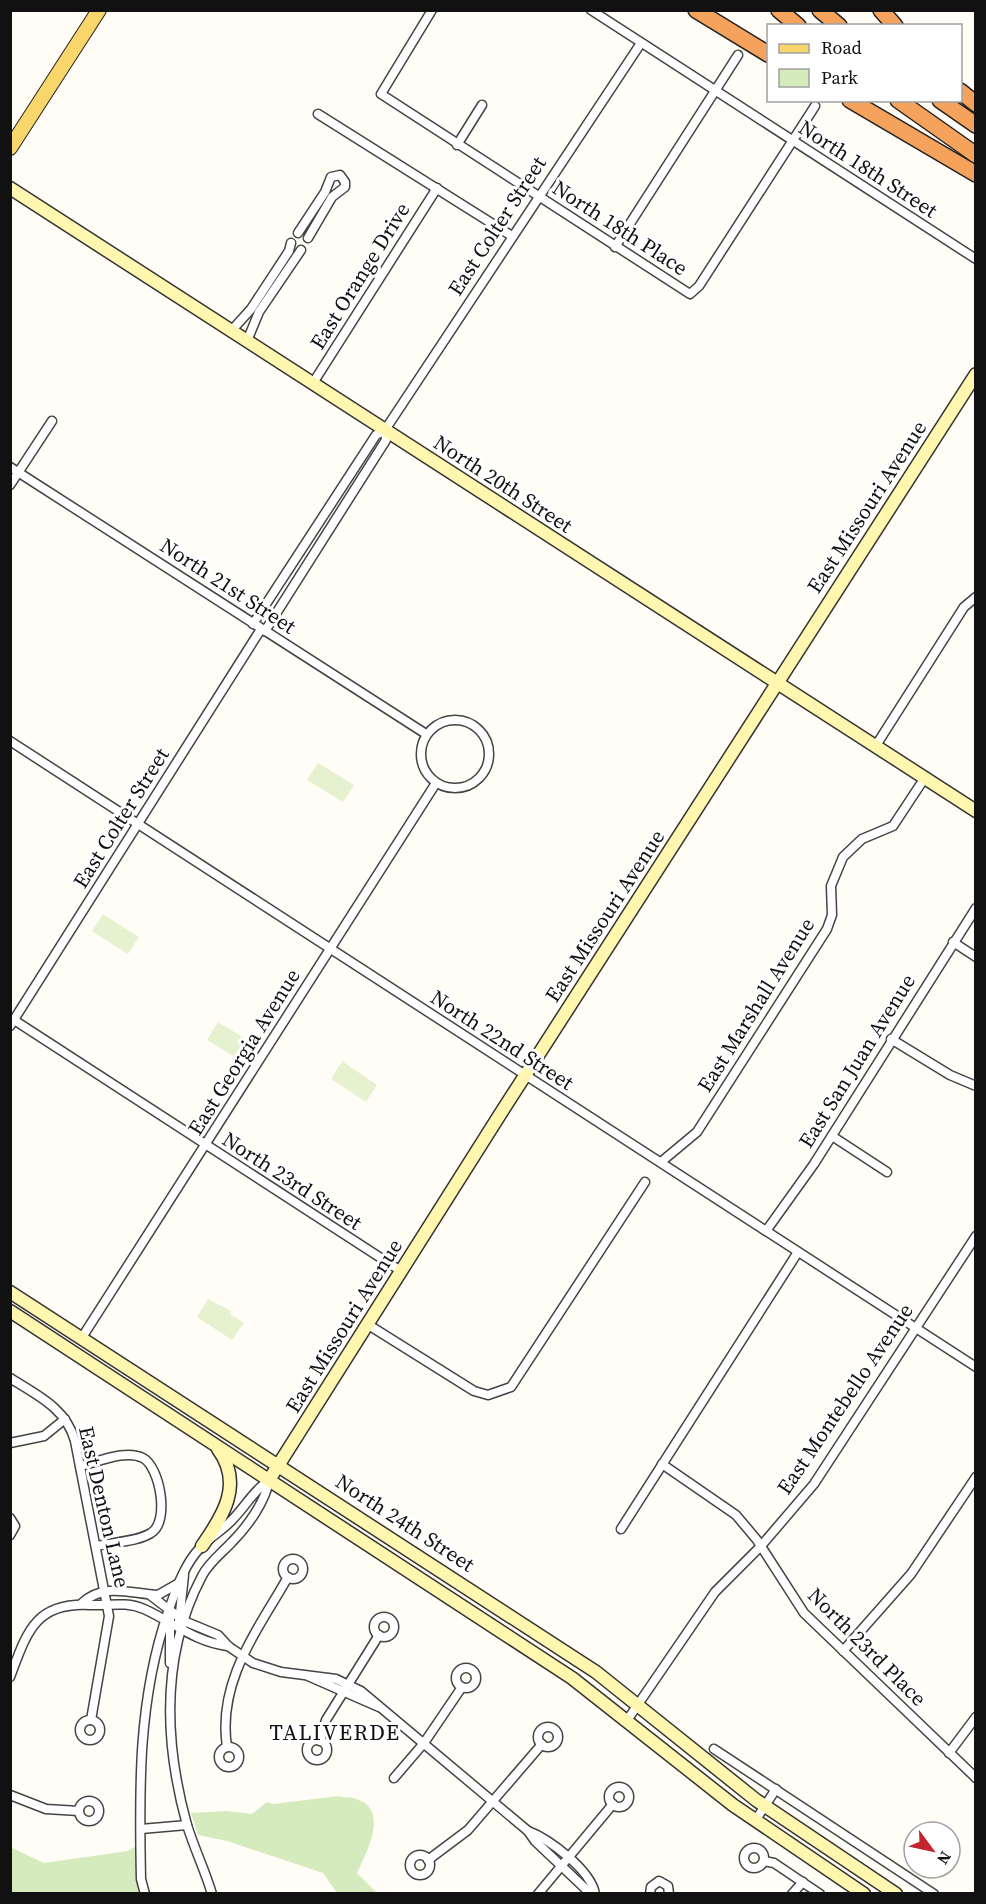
<svg xmlns="http://www.w3.org/2000/svg" width="986" height="1904" font-family="'Source Serif 4',serif">
<rect width="100%" height="100%" fill="#fffdf5"/>
<!-- green -->
<g fill="#d5ebbd">
<path d="M339 1796C344 1798 348 1797 353 1798 392 1807 366 1853 357 1873L377 1893H337L323 1873 227 1841 198 1835 191 1813 226 1811 252 1814 267 1802 273 1804Z"/>
<path d="M136 1846 142 1893H11L10 1847 44 1863 128 1851Z"/>
</g>
<!-- pitch -->
<g fill="#e6f2cf">
<path d="M318 763 354 785 343 802 307 780Z"/>
<path d="M103 914 139 937 128 954 92 931Z"/>
<path d="M218 1022 254 1044 243 1062 207 1040Z"/>
<path d="M342 1061 377 1085 366 1102 331 1079Z"/>
<path d="M208 1299 231 1311 230 1314 244 1323 232 1340 197 1317Z"/>
</g>
<g fill="none" stroke-linecap="round" stroke-linejoin="round">
<defs>
<g id="street">
<path d="M432 10 381 94 690 294 699 286 815 106"/>
<path d="M591 10 976 259"/>
<path d="M318 114 512 236"/>
<path d="M457 145 482 105"/>
<path d="M298 233 325 192 331 177 340 175 345 182V187L332 197 308 238"/>
<path d="M615 247 738 55"/>
<path d="M232 330 251 309 289 251 291 243"/>
<path d="M247 341 259 312 301 250"/>
<path d="M313 383 437 188"/>
<path d="M10 467 426 734"/>
<path d="M10 485 52 421"/>
<path d="M253 624 376 435 385 430 641 43"/>
<path d="M265 631 386 440 385 430"/>
<circle cx="455" cy="754" r="34"/>
<path d="M10 741 976 1367"/>
<path d="M875 747 964 607 976 597"/>
<path d="M953 942 976 957"/>
<path d="M14 1020 401 1271"/>
<path d="M10 1026 261 629"/>
<path d="M891 1039 950 1075 976 1086"/>
<path d="M832 1136 887 1172"/>
<path d="M661 1162 697 1132 827 929 832 915 831 886 843 857 862 839 893 826 924 779"/>
<path d="M766 1231 814 1164 976 908"/>
<path d="M367 1324 474 1391 488 1395 511 1387 645 1182"/>
<path d="M81 1339 436 783"/>
<path d="M10 1378C37 1395 66 1408 75 1441L109 1616 91 1720"/>
<path d="M10 1443 44 1436 65 1419"/>
<path d="M662 1464 736 1515 757 1540 804 1613 976 1778"/>
<path d="M80 1466C98 1462 126 1449 143 1458 160 1467 170 1522 151 1533 137 1542 113 1542 97 1546"/>
<path d="M10 1518 15 1526 10 1535"/>
<path d="M621 1529 798 1252"/>
<circle cx="293" cy="1569" r="10"/>
<path d="M150 1595 184 1621 218 1635 228 1646 253 1663 281 1672 336 1679 361 1691 528 1831 535 1841 591 1894"/>
<path d="M82 1603C105 1582 131 1594 158 1595L179 1583"/>
<circle cx="384" cy="1627" r="10"/>
<path d="M170 1619V1663"/>
<path d="M179 1622 184 1575"/>
<path d="M843 1651 911 1574 976 1477"/>
<circle cx="466" cy="1678" r="10"/>
<path d="M308 1676 379 1707"/>
<path d="M10 1677C27 1632 35 1602 90 1605 109 1606 125 1601 144 1609 173 1622 195 1642 228 1646"/>
<path d="M628 1719 715 1592 761 1546 814 1484 976 1236"/>
<circle cx="90" cy="1730" r="10"/>
<circle cx="548" cy="1737" r="10"/>
<circle cx="317" cy="1750" r="10"/>
<path d="M320 1741 326 1720 379 1635"/>
<path d="M227 1747C217 1682 257 1631 288 1577"/>
<circle cx="229" cy="1757" r="10"/>
<path d="M714 1749 934 1894"/>
<path d="M949 1753 976 1717"/>
<path d="M394 1778 424 1743 462 1687"/>
<circle cx="619" cy="1797" r="10"/>
<path d="M10 1795 46 1809 79 1811"/>
<circle cx="89" cy="1811" r="10"/>
<path d="M755 1821 776 1789"/>
<path d="M141 1829 187 1825"/>
<path d="M528 1831C549 1839 591 1870 595 1894"/>
<circle cx="754" cy="1858" r="10"/>
<circle cx="420" cy="1865" r="10"/>
<path d="M428 1860 468 1830 542 1744"/>
<path d="M764 1861 774 1863 820 1894"/>
<path d="M145 1894 141 1879C139 1787 138 1699 168 1612 176 1590 184 1564 201 1547 210 1537 223 1530 232 1520 245 1507 254 1490 269 1480"/>
<path d="M212 1894C205 1870 194 1848 187 1825 164 1742 161 1654 202 1576 209 1562 222 1553 232 1542 247 1527 266 1501 269 1480"/>
<path d="M538 1894 613 1804"/>
<path d="M650 1894 651 1887 659 1881 668 1886 669 1894"/>
<path d="M792 1894 803 1882"/>
</g>
<g id="secondary">
<path d="M10 188 976 811"/>
<path d="M10 1292 596 1672 756 1800 896 1894"/>
<path d="M10 1311 572 1678 733 1805 864 1894"/>
<path d="M269 1480 499 1116 976 374"/>
<path d="M202 1546C223 1516 244 1484 218 1449"/>
</g>
<path id="primary" d="M10 148 99 10"/>
<g id="highway">
<path d="M696 10 768 54"/>
<path d="M779 10 798 26"/>
<path d="M820 10 839 26"/>
<path d="M881 10 895 26"/>
<path d="M960 91 976 104"/>
<path d="M850 100 976 174"/>
<path d="M898 100 976 155"/>
<path d="M940 100 976 125"/>
</g>
</defs>
<!-- street casing -->
<use href="#street" stroke="#444" stroke-width="11"/>
<!-- secondary casing -->
<use href="#secondary" stroke="#333" stroke-width="15"/>
<!-- primary casing -->
<use href="#primary" stroke="#222" stroke-width="16"/>
<!-- highway casing -->
<use href="#highway" stroke="#222" stroke-width="18"/>
<!-- street -->
<use href="#street" stroke="#fff" stroke-width="8"/>
<!-- secondary -->
<use href="#secondary" stroke="#fff6b0" stroke-width="12"/>
<!-- primary -->
<use href="#primary" stroke="#f9d66b" stroke-width="14"/>
<!-- highway -->
<use href="#highway" stroke="#f5a25d" stroke-width="15"/>
</g>
<g text-anchor="middle" stroke-width="6" stroke-linejoin="round" paint-order="stroke">
<!-- street labels -->
<g font-size="21" fill="#111" stroke="#fff">
<text transform="translate(868 169) rotate(33)" y="7">North 18th Street</text>
<text transform="translate(497 226) rotate(-57)" y="7">East Colter Street</text>
<text transform="translate(620 228) rotate(33)" y="7">North 18th Place</text>
<text transform="translate(360 276) rotate(-58)" y="7">East Orange Drive</text>
<text transform="translate(503 484) rotate(33)" y="7">North 20th Street</text>
<text transform="translate(867 507) rotate(-57)" y="7">East Missouri Avenue</text>
<text transform="translate(228 586) rotate(33)" y="7">North 21st Street</text>
<text transform="translate(121 818) rotate(-58)" y="7">East Colter Street</text>
<text transform="translate(605 916) rotate(-57)" y="7">East Missouri Avenue</text>
<text transform="translate(756 1005) rotate(-58)" y="7">East Marshall Avenue</text>
<text transform="translate(502 1040) rotate(33)" y="7">North 22nd Street</text>
<text transform="translate(244 1052) rotate(-58)" y="7">East Georgia Avenue</text>
<text transform="translate(857 1061) rotate(-58)" y="7">East San Juan Avenue</text>
<text transform="translate(292 1181) rotate(33)" y="7">North 23rd Street</text>
<text transform="translate(344 1326) rotate(-58)" y="7">East Missouri Avenue</text>
<text transform="translate(845 1399) rotate(-56)" y="7">East Montebello Avenue</text>
<text transform="translate(104 1507) rotate(77)" y="7">East Denton Lane</text>
<text transform="translate(405 1523) rotate(33)" y="7">North 24th Street</text>
<text transform="translate(867 1647) rotate(45)" y="7">North 23rd Place</text>
</g>
<!-- neighbourhood labels -->
<g font-size="22" letter-spacing="1.5" fill="#111" stroke="#fff">
<text x="335" y="1740">TALIVERDE</text>
</g>
</g>
<!-- border -->
<rect width="986" height="1904" fill="none" stroke="#111111" stroke-width="24"/>
<!-- legend -->
<rect x="767" y="24" width="195" height="78" fill="#ffffff" stroke="#a0a0a0" stroke-width="1.5"/>
<rect x="779" y="44" width="30" height="9" fill="#f9d66b" stroke="#a0a0a0" stroke-width="1.5"/>
<text x="821" y="54" font-size="18" fill="#111111">Road</text>
<rect x="779" y="69" width="30" height="18" fill="#d5ebbd" stroke="#a0a0a0" stroke-width="1.5"/>
<text x="821" y="84" font-size="18" fill="#111111">Park</text>
<!-- north arrow -->
<g transform="translate(932 1850) rotate(123)"><circle r="28" fill="#ffffff" stroke="#a0a0a0" stroke-width="1.5"/>
<path d="M0-4.5L10 22L0 15L-10 22Z" fill="#c4262e"/>
<text y="-9" font-size="16" font-weight="bold" text-anchor="middle" fill="#111111">N</text>
</g>
</svg>
